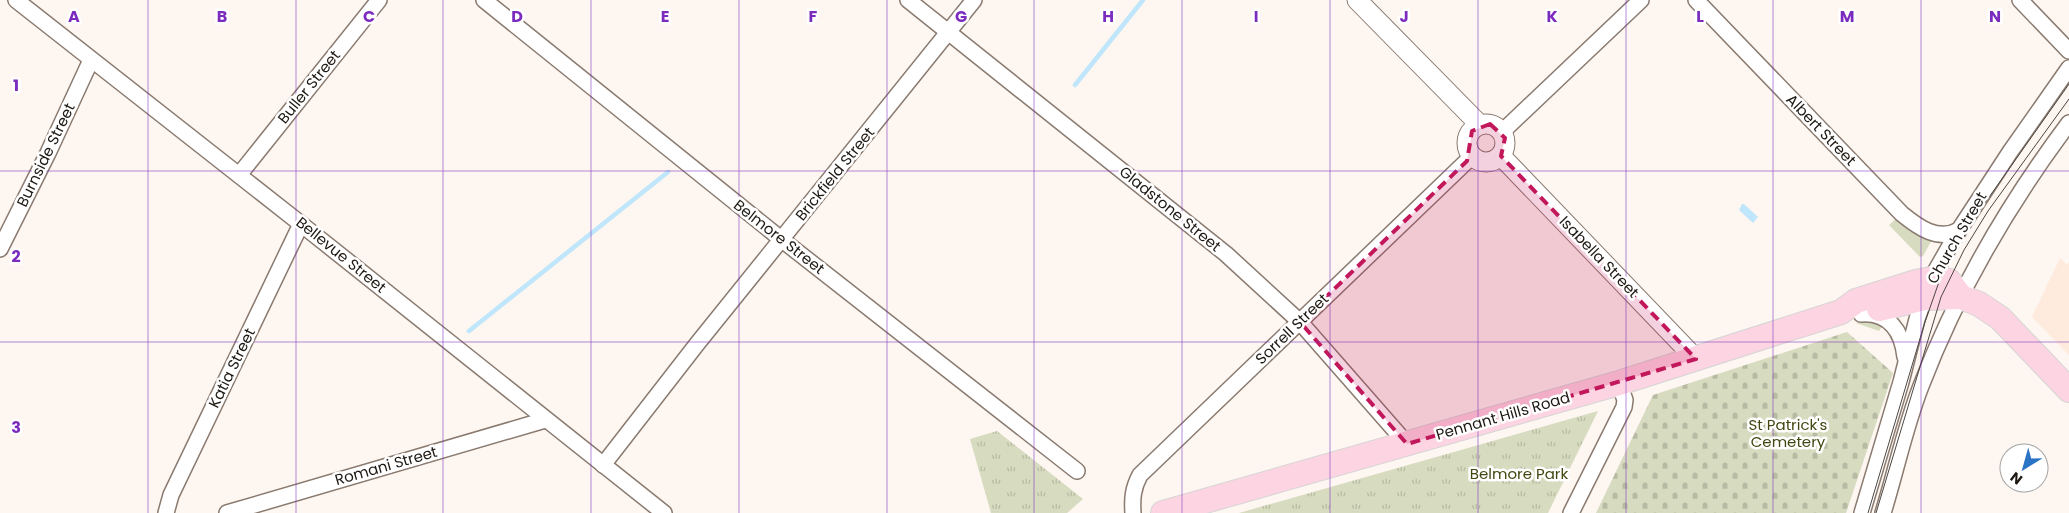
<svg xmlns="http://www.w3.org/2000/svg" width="2069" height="513" font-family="Poppins,sans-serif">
<defs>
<pattern id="cemetery-stones" width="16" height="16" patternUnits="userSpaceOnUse" patternTransform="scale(1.25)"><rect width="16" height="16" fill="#d7dbbf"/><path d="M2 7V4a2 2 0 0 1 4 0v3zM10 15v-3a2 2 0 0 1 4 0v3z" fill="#b8bba3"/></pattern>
<pattern id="park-tufts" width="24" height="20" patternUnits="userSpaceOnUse" patternTransform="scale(1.25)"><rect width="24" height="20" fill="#d7dbbf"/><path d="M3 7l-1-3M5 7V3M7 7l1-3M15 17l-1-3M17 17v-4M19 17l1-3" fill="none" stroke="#b8bba3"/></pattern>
</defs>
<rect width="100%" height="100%" fill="#fdf6f1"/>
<!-- built -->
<path fill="#feebdd" d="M2060 258 2067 265 2069 262V355L2032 317Z"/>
<!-- grass -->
<g fill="#d7dbbf">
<path d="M1897 218 1933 238 1923 256 1920 257 1889 225Z"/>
<path d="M1871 321 1883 325 1879 331 1856 323Z"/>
</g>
<!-- cemetery -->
<path fill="url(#cemetery-stones)" d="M1847 332 1893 373 1846 513H1596L1653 395Z"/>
<!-- park -->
<g fill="url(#park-tufts)">
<path d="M1598 411 1548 513H1239Z"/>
<path d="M997 431 1083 499 1067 513H991L970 439Z"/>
</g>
<!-- water -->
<path fill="#bfe6fa" d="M1742 204H1744L1758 217 1753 223 1739 210Z"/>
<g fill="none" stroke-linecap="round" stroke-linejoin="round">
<!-- stream -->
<g stroke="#bfe6fa" stroke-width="4.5">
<path d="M1075 85 1143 0"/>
<path d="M469 331 668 172"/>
</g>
<defs>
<g id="minor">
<path d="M16 0 301 224 664 513"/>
<path d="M484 0 781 239 1077 471"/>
<path d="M908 0 1226 254 1300 322 1407 444"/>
<path d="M1696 0 1902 214C1918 227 1938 242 1959 230"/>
<path d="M2020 0 2069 51"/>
<path d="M1502 132 1641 0"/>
<path d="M239 175 379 0"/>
<path d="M0 249 48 153 91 60"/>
<path d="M1861 314C1889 312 1902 331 1905 357"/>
<path d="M603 465 697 344 974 0"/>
<path d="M166 513 171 495 301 224"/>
<path d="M227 513 545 420"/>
<path d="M1133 513C1132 498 1133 488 1140 475L1467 161 1470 153"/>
<path d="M1571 513 1624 407 1625 400 1619 383"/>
<path d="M1862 513 1901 382 1917 319 1931 279 1959 230 2010 152 2069 68"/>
<path d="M1883 513C1896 471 1905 427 1921 386 1957 292 2009 203 2069 123"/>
</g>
<g id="tertiary">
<path d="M1357 0 1480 125"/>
<circle cx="1486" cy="143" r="19"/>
<path d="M1501 156 1696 359"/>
</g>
<g id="primary">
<path d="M1879 309 1924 298 1961 297"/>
<path d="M1163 513 1619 383 1841 312 1856 301 1916 282 1931 279 1949 281 1961 297 1979 304 2000 318 2069 390"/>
</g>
</defs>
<!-- minor casing -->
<use href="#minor" stroke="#8a7a6f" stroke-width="18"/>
<!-- tertiary casing -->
<use href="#tertiary" stroke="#8a7a6f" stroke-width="21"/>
<!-- primary casing -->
<use href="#primary" stroke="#d6d5d5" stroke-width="26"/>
<!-- minor -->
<use href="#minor" stroke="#fff" stroke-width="15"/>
<!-- tertiary -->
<use href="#tertiary" stroke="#fff" stroke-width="19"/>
<!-- primary -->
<use href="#primary" stroke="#fdd4e2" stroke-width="24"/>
<!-- tram -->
<g stroke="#4b4540" stroke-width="1">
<path d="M1868 513 1925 322 1940 279 1975 217 2069 84"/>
<path d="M1876 513 1941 297 1964 250 1988 211 2069 99"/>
</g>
</g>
<!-- marked area -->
<path fill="#c2185b" fill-opacity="0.2" stroke="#c2185b" stroke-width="4" stroke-dasharray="10 6" stroke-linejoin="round" d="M1490 124 1505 138 1501 156 1696 359 1407 444 1300 322 1467 161 1472 131Z"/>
<!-- grid -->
<path fill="none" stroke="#7b2cbf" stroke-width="1" stroke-opacity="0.55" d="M148 0V513M296 0V513M443 0V513M591 0V513M739 0V513M887 0V513M1034 0V513M1182 0V513M1330 0V513M1478 0V513M1626 0V513M1773 0V513M1921 0V513M0 171H2069M0 342H2069"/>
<g text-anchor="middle" stroke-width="5" stroke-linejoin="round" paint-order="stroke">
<!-- street labels -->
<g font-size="15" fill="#1e1813" stroke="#fff">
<text transform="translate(309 87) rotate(-51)" y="5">Buller Street</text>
<text transform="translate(1821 130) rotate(46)" y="5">Albert Street</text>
<text transform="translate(46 155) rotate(-64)" y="5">Burnside Street</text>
<text transform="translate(835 174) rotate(-51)" y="5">Brickfield Street</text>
<text transform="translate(1170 209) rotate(39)" y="5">Gladstone Street</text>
<text transform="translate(779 237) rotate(38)" y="5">Belmore Street</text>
<text transform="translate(1957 238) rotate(-60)" y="5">Church Street</text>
<text transform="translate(341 255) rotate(39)" y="5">Bellevue Street</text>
<text transform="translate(1599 257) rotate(46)" y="5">Isabella Street</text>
<text transform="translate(1292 329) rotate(-44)" y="5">Sorrell Street</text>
<text transform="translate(232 368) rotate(-64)" y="5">Katia Street</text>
<text transform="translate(1503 416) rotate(-16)" y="5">Pennant Hills Road</text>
<text transform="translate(386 466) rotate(-16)" y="5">Romani Street</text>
</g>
<!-- park labels -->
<g font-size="15" fill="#444712" stroke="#fff">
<text x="1788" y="430">St Patrick's<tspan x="1788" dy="17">Cemetery</tspan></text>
<text x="1519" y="479">Belmore Park</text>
</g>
</g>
<g font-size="16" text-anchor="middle" font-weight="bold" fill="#7b2cbf" stroke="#fff" stroke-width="5" stroke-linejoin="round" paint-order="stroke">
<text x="74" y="22">A</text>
<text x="222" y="22">B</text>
<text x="369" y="22">C</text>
<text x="517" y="22">D</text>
<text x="665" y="22">E</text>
<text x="813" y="22">F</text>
<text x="961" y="22">G</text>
<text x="1108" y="22">H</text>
<text x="1256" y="22">I</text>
<text x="1404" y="22">J</text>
<text x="1552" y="22">K</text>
<text x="1700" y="22">L</text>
<text x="1847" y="22">M</text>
<text x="1995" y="22">N</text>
<text x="16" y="91">1</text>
<text x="16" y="262">2</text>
<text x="16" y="433">3</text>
</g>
<!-- north arrow -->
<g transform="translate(2024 468) rotate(217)"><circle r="24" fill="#ffffff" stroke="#a5a3a1"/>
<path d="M0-4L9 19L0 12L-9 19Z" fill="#2b73c4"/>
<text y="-8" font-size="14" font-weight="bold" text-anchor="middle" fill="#1e1813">N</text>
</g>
</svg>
